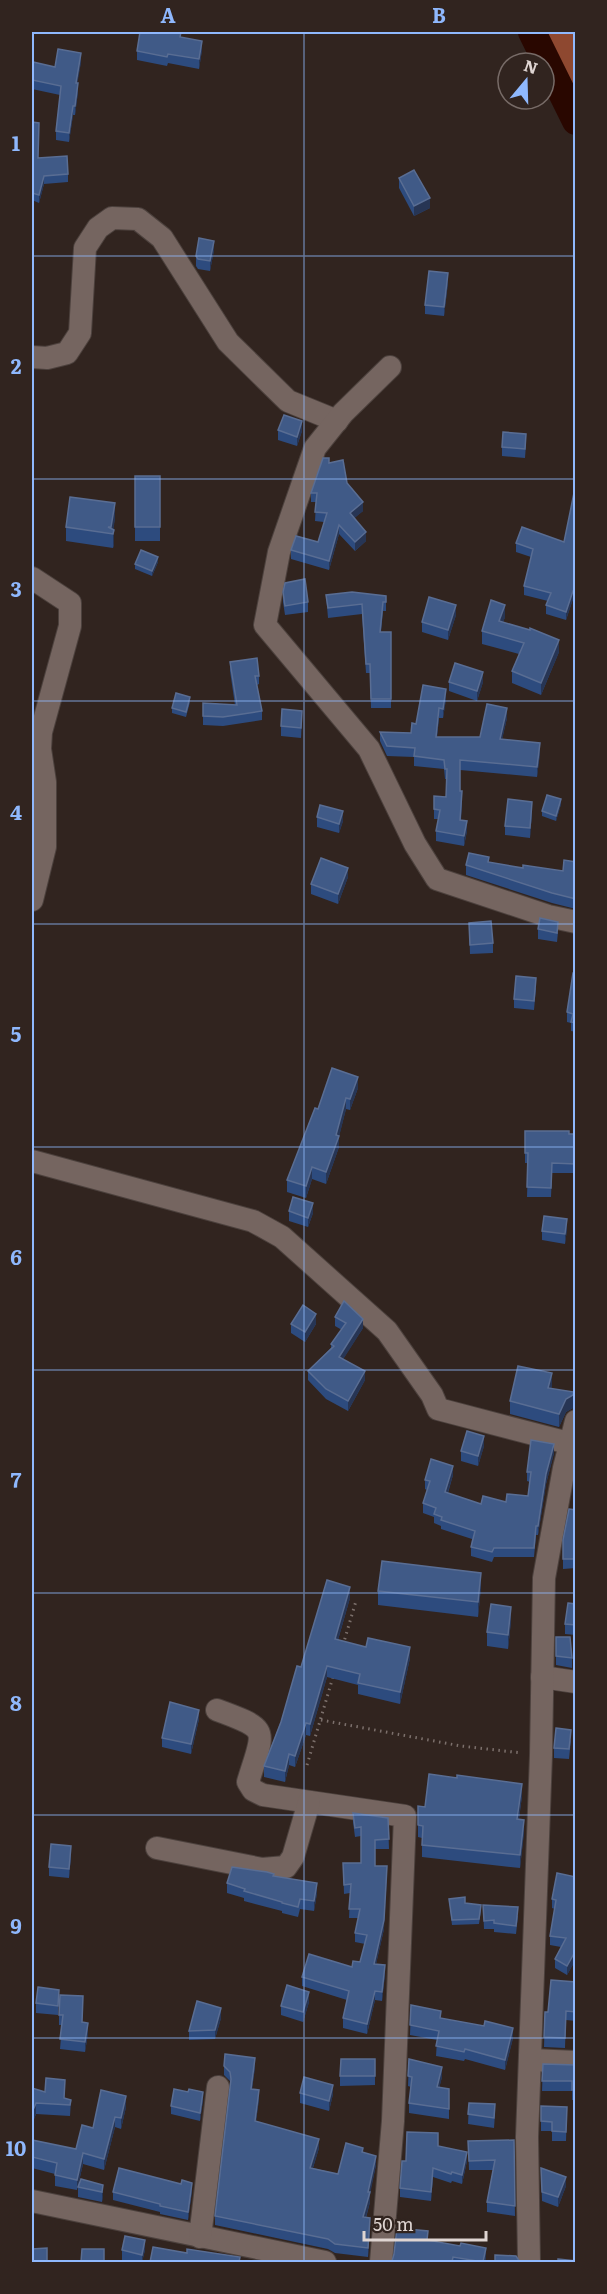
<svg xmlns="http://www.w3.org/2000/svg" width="607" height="2294" font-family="Literata,serif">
<rect width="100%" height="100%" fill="#31241f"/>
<!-- forest -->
<path fill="#8e4830" d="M532 32H575V121Z"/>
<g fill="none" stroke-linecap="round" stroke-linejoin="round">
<!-- river -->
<path stroke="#290700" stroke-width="28" d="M532 32 576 121"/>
<defs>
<g id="minor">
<path d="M32 357 47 358 67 353 80 333 85 248 98 228 112 218 138 219 162 238 228 342 288 401 337 421"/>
<path d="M390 367 343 413 315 448 279 552 265 625 369 749 415 844 437 879 548 916 576 922"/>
<path d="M32 578 70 603V626L41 732 40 749 45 782V847L32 900"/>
<path d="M32 1161 253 1221 282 1237 387 1331 432 1395 438 1409 576 1445"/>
<path d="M542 1677 576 1682"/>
<path d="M217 1710C272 1730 264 1729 248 1782L253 1790 263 1795 405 1816 393 2121 381 2262"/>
<path d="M157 1848 262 1869 286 1867 293 1857 309 1802"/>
<path d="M532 2060 576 2062"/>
<path d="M32 2201 325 2262"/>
<path d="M200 2237 218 2087"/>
<path d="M529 2262 527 2137 541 1755 544 1578 564 1468 576 1421"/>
</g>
</defs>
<!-- minor casing -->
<use href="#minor" stroke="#4c413d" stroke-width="24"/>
<!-- path -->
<g stroke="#7c706c" stroke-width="3" stroke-dasharray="1.5 4.5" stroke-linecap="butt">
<path d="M343 1645 356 1601"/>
<path d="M321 1720 461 1746 522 1753"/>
<path d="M307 1765 333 1677"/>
</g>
<!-- minor -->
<use href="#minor" stroke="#756560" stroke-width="22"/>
</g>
<!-- wall -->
<g fill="#2d4b7e">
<path d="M181 37 202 50 199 69 168 63 167 66 137 60V51Z"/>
<path d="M81 62 77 83 78 92 75 115H73L69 142 56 140V131L60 95 32 89V69L55 67Z"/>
<path d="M32 122 38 158 68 174V182L44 184 39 203 32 200Z"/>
<path d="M399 178 430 208 414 216 399 188Z"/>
<path d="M214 250 210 271 198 269 196 266V256Z"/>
<path d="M448 283 444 316 425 314V305Z"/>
<path d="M278 430 302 431 297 446 278 440Z"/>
<path d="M526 444 525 458 502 456V447Z"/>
<path d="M329 463 347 483 363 511 354 518 366 541 355 551 339 534 329 570 291 559V550L318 542 324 522 315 521 316 502H311V493Z"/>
<rect x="135" y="476" width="25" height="65"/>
<path d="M576 488V600L573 599 566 620 546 614V605L548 601 524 595V586L531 557 516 552V543L564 542Z"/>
<path d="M115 518 113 529 114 544 113 548 66 541V527Z"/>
<path d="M158 562 152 576 135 569V564Z"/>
<path d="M283 592 308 602V612L285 615 283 602Z"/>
<path d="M326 595 386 596V611H383L381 632H391V708H371L370 673H366L362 614 328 618Z"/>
<path d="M456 615 448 640 422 632V622Z"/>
<path d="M505 617 503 622 559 652 541 695 512 683V671L519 654 482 644V631Z"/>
<path d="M230 662 259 676V684L257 685 262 711V720L223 726 203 725V703L235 705 230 671Z"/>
<path d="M449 682H483L477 701 449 691Z"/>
<path d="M446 699 443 718H439L437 737H480L507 718 502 739 540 753 537 777 460 770V791L462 801 461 820 467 831 464 846 436 841V831L439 819H434V796L446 797 447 779H445L444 769 414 766V757L387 756 380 741V732L411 733 416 724Z"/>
<path d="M190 702 186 717 172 713V708Z"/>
<path d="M302 720 301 738 281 736V726Z"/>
<path d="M561 804 556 821 542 816V811Z"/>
<path d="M532 812 530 838 505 835V826Z"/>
<path d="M317 817 343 821 339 833 317 827Z"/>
<path d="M489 862 523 868 563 871 576 862V909L552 903 466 875V865Z"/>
<path d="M348 877 338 904 311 894V884Z"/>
<path d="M469 923 493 943V953L470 954Z"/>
<path d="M538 929 558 932 557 942 538 939Z"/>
<path d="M576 973V1032L571 1031V1023L567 1022V1012Z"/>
<path d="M536 988 534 1010 514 1008V999Z"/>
<path d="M358 1088 350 1110 346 1109 339 1136V1147L326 1184 312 1179 306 1198 287 1192V1180L318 1109Z"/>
<path d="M525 1131 576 1134V1173H552L551 1197H527L528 1163H525Z"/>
<path d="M289 1211 313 1213 308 1227 289 1221Z"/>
<path d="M567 1229 565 1244 542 1240V1231Z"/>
<path d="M335 1317 363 1328 343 1359 365 1380 348 1411 326 1399 308 1380V1371L331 1348V1344L342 1330 335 1326Z"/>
<path d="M291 1324H316L305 1342 291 1333Z"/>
<path d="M552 1386 551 1388 574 1405 573 1408 566 1412 559 1427 510 1414V1401Z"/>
<path d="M484 1446 478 1466 461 1461V1451Z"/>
<path d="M554 1453 546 1484 538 1535H536L534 1557H494L492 1562 471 1556V1547L472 1539 441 1529V1526L434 1523V1517L423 1513V1503L427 1490 425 1489V1480L453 1475 448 1493 481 1504 506 1502 528 1496 530 1482 527 1481V1472Z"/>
<path d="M576 1510V1568L563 1569V1540Z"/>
<path d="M481 1587 478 1617 378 1605V1591Z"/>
<path d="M350 1598 338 1640 410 1658 400 1704 358 1694V1685L327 1677 310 1736 306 1735 295 1767 289 1765 285 1782 264 1777V1766L301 1667Z"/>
<path d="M576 1604V1635L565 1634V1624Z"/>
<path d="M511 1621 508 1649 487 1646V1632Z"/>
<path d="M556 1637 572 1658V1668L556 1665Z"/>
<path d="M199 1719 191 1754 162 1747V1738Z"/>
<path d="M571 1740 569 1759 554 1758V1748Z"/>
<path d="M522 1796 519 1819 524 1832 520 1868 422 1857V1838L418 1837V1806L425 1807Z"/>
<path d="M353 1813 388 1818 389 1849H375V1866L384 1929 376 1964 385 1974 382 2001 375 2000 367 2034 343 2028V2018L347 2000 302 1986V1977L352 1967 360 1962 365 1944 355 1942V1933L358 1918H349L350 1893 344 1894 343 1863H361V1836L355 1837 353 1822Z"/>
<path d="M71 1856 69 1878 49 1876V1867Z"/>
<path d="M274 1877 317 1893 314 1911 300 1909 298 1917 282 1913V1911L244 1901V1898L227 1893V1883Z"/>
<path d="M576 1877V1959L567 1975 555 1968V1959L561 1947 550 1945V1936L555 1909 552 1908V1899Z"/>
<path d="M449 1899 481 1910 479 1924 452 1925Z"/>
<path d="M483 1905 518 1916 516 1934 494 1932V1929H484Z"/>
<path d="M576 1982V2021L566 2020 565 2048 544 2047 545 2012H548Z"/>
<path d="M83 1996 82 2022 88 2033 85 2052 60 2049 62 2025H59V2015Z"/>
<path d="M59 1999 58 2015 36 2013V2003Z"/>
<path d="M309 2002 303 2022 281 2015V2006Z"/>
<path d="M411 2005 441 2018 513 2038 505 2070 465 2059 464 2061 436 2056 437 2040 410 2035Z"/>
<path d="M221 2018 215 2039 189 2040V2031Z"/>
<path d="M375 2059V2085L340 2086V2076Z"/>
<path d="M409 2059 442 2077 439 2088 449 2089V2119L409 2113V2103L411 2087 408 2086Z"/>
<path d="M543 2064 576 2065V2100H572V2091H542Z"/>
<path d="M224 2066 255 2067 252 2089 259 2099 256 2121 319 2148 313 2168 338 2174 363 2152 376 2165 370 2192V2202L366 2218 370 2228 368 2257 335 2253 328 2249 215 2225V2216L231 2085 230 2081 224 2075Z"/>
<path d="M32 2088 71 2100 70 2116 36 2114 34 2119 32 2118Z"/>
<path d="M300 2093 333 2094 329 2111 300 2103Z"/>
<path d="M203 2100 200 2121 171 2114V2106Z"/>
<path d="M469 2103 495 2114 494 2128 468 2124Z"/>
<path d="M541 2106 567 2107 566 2141H552V2131H541Z"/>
<path d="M126 2107 121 2129 115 2127 104 2170 83 2164 77 2190 55 2186V2174L32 2168V2140L76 2149 93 2128Z"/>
<path d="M514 2140 515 2216 487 2212V2202L493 2170H469L468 2141Z"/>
<path d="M438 2146 467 2161 462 2184 452 2181 451 2183 433 2177 431 2201 400 2197V2188L406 2161Z"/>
<path d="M541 2168 566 2186 558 2207 542 2201Z"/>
<path d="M103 2185V2195L102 2202 78 2197V2187Z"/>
<path d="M192 2191 188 2220 160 2214V2212L113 2200V2192Z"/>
<path d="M428 2240 486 2257 485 2262H392V2261Z"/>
<path d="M122 2250H145L142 2262H132L122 2260Z"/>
</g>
<!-- shaded-wall -->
<g fill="#273554">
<path d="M202 41V50L199 69V59Z"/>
<path d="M81 53V62L76 92V83Z"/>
<path d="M78 83V92L75 115V106Z"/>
<path d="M73 106V115L69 142V133Z"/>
<path d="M44 176V184L39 203V195Z"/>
<path d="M430 198V208L414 216V206Z"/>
<path d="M214 241V250L210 271V261Z"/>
<path d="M448 273V283L444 316V307Z"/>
<path d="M302 421V431L297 446V437Z"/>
<path d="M363 502V511L350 522V513Z"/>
<path d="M115 503V518L113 534H111V527Z"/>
<path d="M339 525V534L329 570V561Z"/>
<path d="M114 530V544L113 548V534Z"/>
<path d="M366 532V541L355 551V542Z"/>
<path d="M158 557V562L152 576V571Z"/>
<path d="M573 591V599L566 620V612Z"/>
<path d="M456 605V615L448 640V630Z"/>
<path d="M505 605V617L499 634V621Z"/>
<path d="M559 640V652L541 695V683Z"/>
<path d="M483 672V682L477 701V691Z"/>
<path d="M446 689V699L443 718V709Z"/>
<path d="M439 708V718L436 747V737Z"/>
<path d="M507 708V718L500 749V739Z"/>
<path d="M540 743V753L537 777V767Z"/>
<path d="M561 799V804L556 821V816Z"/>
<path d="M532 802V812L530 838V828Z"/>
<path d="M343 811V821L339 833V824Z"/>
<path d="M467 821V831L464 846V836Z"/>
<path d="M348 868V877L338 904V894Z"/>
<path d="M358 1077V1088L350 1110V1099Z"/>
<path d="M346 1098V1109L339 1137V1136V1147L326 1184V1172Z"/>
<path d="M312 1167V1179L306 1198V1186Z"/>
<path d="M313 1203V1213L308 1227V1218Z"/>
<path d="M567 1219V1229L565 1244V1234Z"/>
<path d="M316 1314V1324L305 1342V1332Z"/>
<path d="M363 1319V1328L339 1366V1357Z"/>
<path d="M365 1371V1380L348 1411V1401Z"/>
<path d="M552 1373V1386L548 1401V1388Z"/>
<path d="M574 1392 573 1408 566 1412 559 1427V1414L566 1399Z"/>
<path d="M484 1436V1446L478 1466V1456Z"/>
<path d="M554 1444V1453L546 1484 538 1535V1526L546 1474Z"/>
<path d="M453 1466V1475L445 1501V1492Z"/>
<path d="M481 1573V1587L478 1617V1602Z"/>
<path d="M350 1587V1598L335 1650V1639Z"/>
<path d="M511 1607V1621L508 1649V1635Z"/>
<path d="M410 1647V1658L400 1704V1692Z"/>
<path d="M327 1666V1677L310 1736V1724Z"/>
<path d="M199 1710V1719L191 1754V1744Z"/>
<path d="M306 1723V1735L295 1767V1756Z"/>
<path d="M289 1754V1765L285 1782V1771Z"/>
<path d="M522 1784V1796L517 1831V1819Z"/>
<path d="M524 1820V1832L520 1868V1855Z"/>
<path d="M71 1846V1856L69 1878V1869Z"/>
<path d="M387 1875 384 1929 374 1973V1964Z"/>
<path d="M317 1883V1893L314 1911V1901Z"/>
<path d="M576 1950V1959L567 1975V1966Z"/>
<path d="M385 1965V1974L382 2001V1992Z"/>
<path d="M375 1991V2000L367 2034V2024Z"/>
<path d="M309 1992V2002L303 2022V2012Z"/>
<path d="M221 2008V2018L215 2039V2030Z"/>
<path d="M88 2023V2033L85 2052V2042Z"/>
<path d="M513 2028V2038L505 2070V2060Z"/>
<path d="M255 2058V2067L251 2098V2089Z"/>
<path d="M442 2067V2077L437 2097V2087Z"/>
<path d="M333 2085V2094L329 2111V2101Z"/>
<path d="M259 2090V2099L255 2130V2121Z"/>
<path d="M203 2092V2100L200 2121V2113Z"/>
<path d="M126 2096V2107L121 2129V2118Z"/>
<path d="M36 2103V2114L34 2119V2108Z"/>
<path d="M115 2117V2127L104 2170V2159Z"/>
<path d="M319 2139V2148L310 2177V2168Z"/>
<path d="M467 2152V2161L462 2184V2175Z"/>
<path d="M83 2153V2164L77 2190V2180Z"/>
<path d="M376 2156V2165L370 2195V2192V2202L363 2227V2217Z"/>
<path d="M433 2168V2177L431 2201V2192Z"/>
<path d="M566 2177V2186L558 2207V2197Z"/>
<path d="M192 2183V2191L188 2220V2212Z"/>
<path d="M103 2185V2195L102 2202V2192Z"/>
<path d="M370 2218V2228L368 2257V2248Z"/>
<path d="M145 2240V2250L142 2262V2255Z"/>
<path d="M486 2248V2257L485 2262H483Z"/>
</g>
<!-- building -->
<g fill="#405a87" stroke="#596d93" stroke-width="1.5">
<path d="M140 32H181L180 37 202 41 199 59 168 54 167 57 137 51Z"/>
<path d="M58 49 81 53 76 83H78L75 106H73L69 133 56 131 61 86 32 80V69L33 62 55 67Z"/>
<path d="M32 122 39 123 38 158 67 156 68 174 44 176 39 195 32 193Z"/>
<path d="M414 170 430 198 414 206 399 178Z"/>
<path d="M199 238 214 241 210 261 198 259 196 256Z"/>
<path d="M429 271 448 273 444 307 425 305Z"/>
<path d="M284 415 302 421 297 437 278 430Z"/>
<path d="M503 432 526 434 525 449 502 447Z"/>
<path d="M323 458H329V463L343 460 347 483 363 502 350 513 366 532 355 542 339 525 329 561 291 550 296 536 318 542 327 513 315 512 317 493H311Z"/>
<rect x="135" y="476" width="25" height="51"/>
<path d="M575 488 576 592 573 591 566 612 546 605 551 593 524 586 533 549 516 543 522 527 564 542Z"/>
<path d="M70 497 115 503 111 527H108L114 530 113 534 66 527Z"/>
<path d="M141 550 158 557 152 571 135 564Z"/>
<path d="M305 579 308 602 285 606 283 592 285 583Z"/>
<path d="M352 592 386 596V602H383L380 632H391V699H371L370 664H366L362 604 328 608 326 595Z"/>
<path d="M429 597 456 605 448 630 422 622Z"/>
<path d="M491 600 505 605 499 621 530 630V628L559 640 541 683 512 671 524 643 482 631Z"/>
<path d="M257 658 259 676H255L262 711 223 717 203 716V703L237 705 230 662Z"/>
<path d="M455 663 483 672 477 691 449 682Z"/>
<path d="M423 685 446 689 443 709 439 708 436 737H480L487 704 507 708 500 739 540 743 537 767 460 760V791H462L460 820 467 821 464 836 436 831 440 810 434 809V796L446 797 447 769H445L444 760 414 756 415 748 387 746 380 732 411 733 412 723 416 724Z"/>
<path d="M176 693 190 697 186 712 172 708Z"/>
<path d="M282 709 302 711 301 728 281 726Z"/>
<path d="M547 795 561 799 556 816 542 811Z"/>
<path d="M508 799 532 802 530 828 505 826Z"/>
<path d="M320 805 343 811 339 824 317 817Z"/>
<path d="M469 853 489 857 488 862 523 868V865L563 871 564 860 576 862V899L552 893 466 865Z"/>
<path d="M321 858 348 868 338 894 311 884Z"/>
<path d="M540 918 558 922 557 933 538 929Z"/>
<path d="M491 921 493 943 470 945 469 923Z"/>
<path d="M573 973H576V1023L571 1022 573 1014 567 1012Z"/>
<path d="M516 976 536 978 534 1001 514 999Z"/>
<path d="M332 1068 358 1077 350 1099 346 1098 336 1135 339 1136 326 1172 312 1167 306 1186 287 1180 315 1108 318 1109Z"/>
<path d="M525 1131H569V1134H576V1164L552 1163 551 1188 527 1187 528 1153H525Z"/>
<path d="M293 1197 313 1203 308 1218 289 1211Z"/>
<path d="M544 1216 567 1219 565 1234 542 1231Z"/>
<path d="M344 1301 363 1319 339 1357 365 1371 348 1401 326 1389 308 1371 334 1346 331 1344 346 1323 335 1317Z"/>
<path d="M303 1305 316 1314 305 1332 291 1324Z"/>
<path d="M518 1366 552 1373 548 1388 574 1392 573 1395 566 1399 559 1414 510 1401Z"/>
<path d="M467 1431 484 1436 478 1456 461 1451Z"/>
<path d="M531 1440 554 1444 546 1474 538 1526H536L534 1548H494L492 1552 471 1547 475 1531 441 1520 442 1517 434 1514 436 1508 423 1503 430 1481 425 1480 431 1459 453 1466 445 1492 481 1504 483 1496 506 1502 507 1494 528 1496 531 1472H527Z"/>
<path d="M569 1509 576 1510V1559H563V1540Z"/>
<path d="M382 1561 481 1573 478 1602 378 1591Z"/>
<path d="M327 1580 350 1587 335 1639 366 1647 368 1638 410 1647 400 1692 358 1683 360 1674 327 1666 310 1724 306 1723 295 1756 289 1754 285 1771 264 1766 281 1722 297 1666 301 1667Z"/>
<path d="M568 1603 576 1604V1625L565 1624Z"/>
<path d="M491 1604 511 1607 508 1635 487 1632Z"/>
<path d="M556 1637H570L572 1658 556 1656Z"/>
<path d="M170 1702 199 1710 191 1744 162 1738Z"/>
<path d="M556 1728 571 1730 569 1749 554 1748Z"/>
<path d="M429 1774 457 1778V1775L522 1784 517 1819 524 1820 520 1855 422 1845 423 1826 418 1825V1806L425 1807Z"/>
<path d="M353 1813 388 1818 389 1839 375 1840V1866H387L384 1920 374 1964 385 1965 382 1992 375 1991 367 2024 343 2018 349 1991 302 1977 309 1954 352 1967 353 1961 360 1962 367 1935 355 1933 360 1909H349L351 1884 344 1885 343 1863H361V1827L355 1828Z"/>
<path d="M51 1844 71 1846 69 1869 49 1867Z"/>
<path d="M232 1867 267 1872 274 1874 273 1876 317 1883 314 1901 300 1899 298 1907 282 1903V1902L244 1891 245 1889 227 1883Z"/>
<path d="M557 1873 576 1877V1950L567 1966 555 1959 566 1938 550 1936 556 1900 552 1899Z"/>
<path d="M465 1897V1903L481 1905 479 1919 452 1920 449 1899Z"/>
<path d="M483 1905 518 1907 516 1926 494 1923V1920L484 1921Z"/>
<path d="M551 1980 576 1982V2012L566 2011 565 2038 544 2037 545 2012H548Z"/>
<path d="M287 1985 309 1992 303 2012 281 2006Z"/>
<path d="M38 1987 59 1990 58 2006 36 2003Z"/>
<path d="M60 1995 83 1996 82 2022 88 2023 85 2042 60 2039 63 2015H59Z"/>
<path d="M197 2001 221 2008 215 2030 189 2031Z"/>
<path d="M411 2005 441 2011 440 2018 484 2026 485 2021 513 2028 505 2060 465 2049 464 2052 436 2046 439 2031 410 2025Z"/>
<path d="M225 2054 255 2058 251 2089 259 2090 255 2121 319 2139 310 2168 338 2174 346 2143 363 2148 362 2152 376 2156 368 2192H370L363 2217 370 2218 368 2248 335 2244 328 2239 215 2216 231 2079 230 2072 224 2066Z"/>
<path d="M341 2059H375V2076H340Z"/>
<path d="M409 2059 442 2067 437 2087 449 2089V2109L409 2103 412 2077 408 2076Z"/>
<path d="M543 2064 576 2065V2090H572V2081H542Z"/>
<path d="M304 2077 333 2085 329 2101 300 2093Z"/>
<path d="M46 2078 65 2080 64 2098 71 2100 70 2105 36 2103 34 2108H32V2088L45 2092Z"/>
<path d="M174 2089 188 2092 189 2089 203 2092 200 2113 171 2106Z"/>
<path d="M101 2090 126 2096 121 2118 115 2117 104 2159 83 2153 77 2180 55 2175 57 2163 32 2157V2140L76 2149 82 2125 93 2128Z"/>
<path d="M469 2103 495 2104 494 2118 468 2114Z"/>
<path d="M541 2106 567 2107 566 2132 552 2131V2122L541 2121Z"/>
<path d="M407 2132 438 2133V2146L467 2152 462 2175 452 2172 451 2174 433 2168 431 2192 400 2188 402 2161H406Z"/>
<path d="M514 2140 515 2206 487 2202 495 2160 469 2161 468 2141Z"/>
<path d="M119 2168 181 2184 182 2180 192 2183 188 2212 160 2206V2204L113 2192Z"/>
<path d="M541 2168 566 2177 558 2197 542 2192Z"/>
<path d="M81 2179 103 2185 102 2192 78 2187Z"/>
<path d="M397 2228 428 2231 427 2240 460 2246 461 2243 486 2248 483 2262 453 2257 452 2262H410L392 2261 394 2254Z"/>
<path d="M125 2236 145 2240 142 2255 122 2250Z"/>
<path d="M153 2247 187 2253V2249L240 2257 239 2262H150Z"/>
<path d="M47 2248V2262H32V2249Z"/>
<path d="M82 2249H104V2262H81Z"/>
<path d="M495 2255 516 2256 520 2262H495Z"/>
<path d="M558 2259 576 2261V2262H558Z"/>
</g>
<!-- grid -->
<path fill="none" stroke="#8fb8fd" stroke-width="1.5" stroke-opacity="0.55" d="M304 32V2262M32 256H576M32 479H576M32 701H576M32 924H576M32 1147H576M32 1370H576M32 1593H576M32 1815H576M32 2038H576"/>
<!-- border -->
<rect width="607" height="2294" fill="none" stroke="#31241f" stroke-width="66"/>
<!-- north arrow -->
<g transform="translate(526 81) rotate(19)"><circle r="28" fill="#31241f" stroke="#776b67" stroke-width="1.5"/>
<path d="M0-4.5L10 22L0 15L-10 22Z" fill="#8fb8fd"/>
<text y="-9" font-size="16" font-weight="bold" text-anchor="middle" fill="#dfd5d2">N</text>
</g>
<!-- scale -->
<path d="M364 2231v9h122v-9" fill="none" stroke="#dfd5d2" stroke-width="3"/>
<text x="373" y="2231" font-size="18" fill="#dfd5d2" stroke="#31241f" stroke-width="4.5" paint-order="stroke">50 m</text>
<rect x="33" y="33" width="541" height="2228" fill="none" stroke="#8fb8fd" stroke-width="2"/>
<g font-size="20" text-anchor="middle" font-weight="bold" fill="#8fb8fd">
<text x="168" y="23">A</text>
<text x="439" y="23">B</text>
<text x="16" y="151">1</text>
<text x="16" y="374">2</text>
<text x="16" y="597">3</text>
<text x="16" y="820">4</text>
<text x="16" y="1042">5</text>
<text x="16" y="1265">6</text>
<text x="16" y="1488">7</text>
<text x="16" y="1711">8</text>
<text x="16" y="1934">9</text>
<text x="16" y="2156">10</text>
</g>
</svg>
